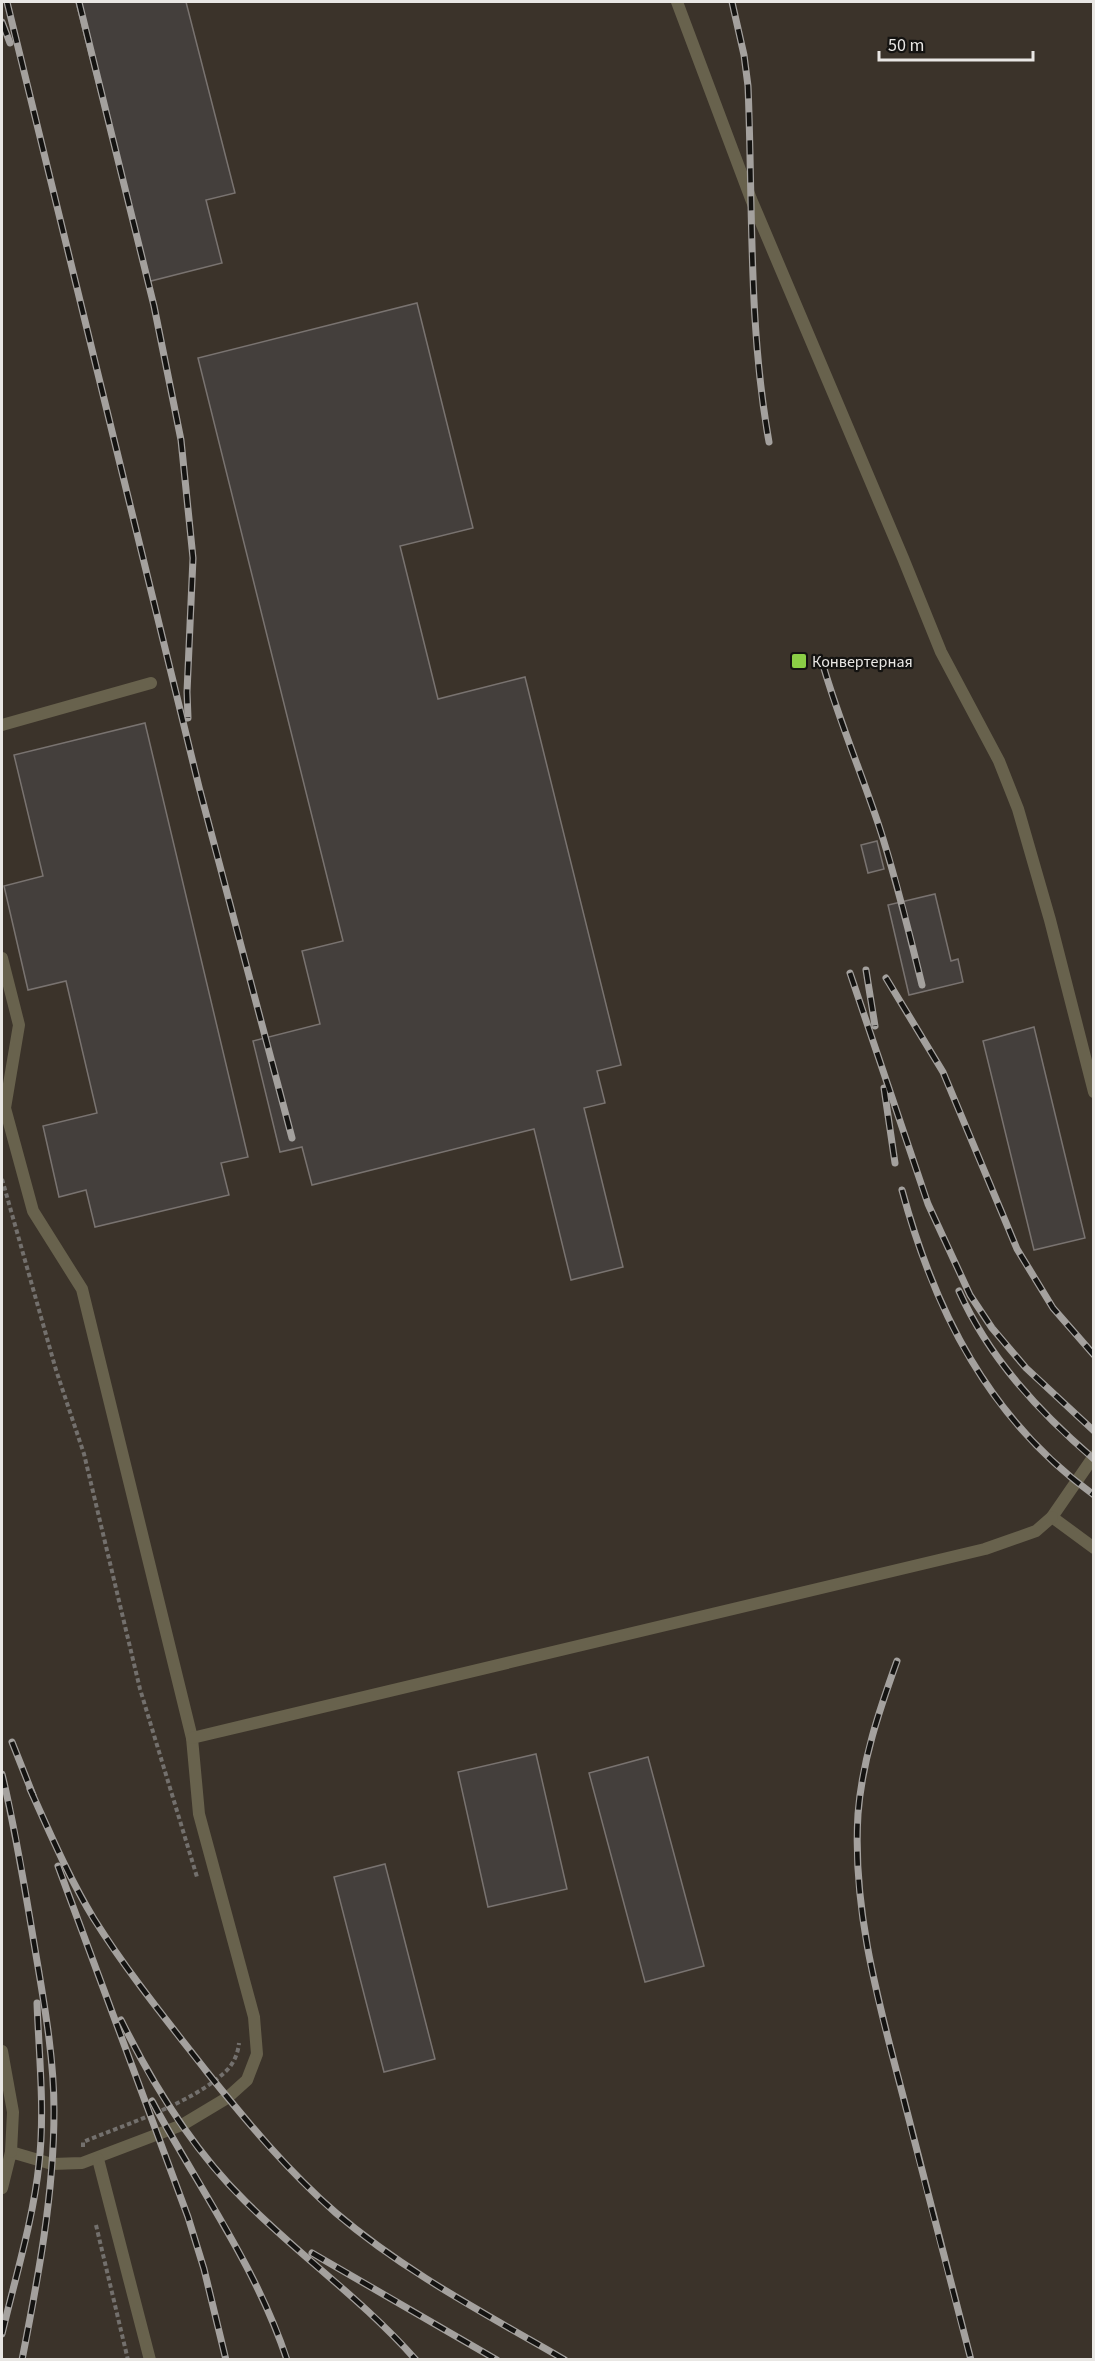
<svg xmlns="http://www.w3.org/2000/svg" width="1095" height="2361" font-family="'Source Sans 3',sans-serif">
<rect width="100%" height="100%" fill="#2d2a26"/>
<!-- built -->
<rect fill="#3b332a" x="2" y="2" width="1091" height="2357"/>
<!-- building -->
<g fill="#443f3c" stroke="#797370" stroke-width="1.5">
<path d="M76 2H186L235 193 206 200 222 263 147 282Z"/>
<path d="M417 303 473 528 400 546 438 699 525 677 621 1065 597 1071 605 1103 584 1108 623 1267 571 1280 534 1129 312 1185 302 1147 280 1152 253 1041 320 1024 302 951 343 941 198 358Z"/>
<path d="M145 723 248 1157 221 1163 229 1195 95 1227 86 1190 59 1197 43 1126 97 1113 66 981 28 990 4 886 43 876 14 755Z"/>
<path d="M877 841 884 869 868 873 861 845Z"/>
<path d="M935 894 951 961 958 959 963 982 909 995 888 905Z"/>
<path d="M1034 1027 1085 1238 1034 1250 983 1041Z"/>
<path d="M536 1754 567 1889 488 1907 458 1772Z"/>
<path d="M648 1757 704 1966 645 1982 589 1773Z"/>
<path d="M385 1864 435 2059 384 2072 334 1877Z"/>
</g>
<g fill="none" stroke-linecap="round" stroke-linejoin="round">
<!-- path -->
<g stroke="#73706d" stroke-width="4" stroke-dasharray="4.5 3" stroke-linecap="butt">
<path d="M2 1179 56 1370 84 1454 140 1689 197 1877"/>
<path d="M83 2147V2142C126 2124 191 2104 225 2072 233 2065 238 2054 239 2043"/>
<path d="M96 2225 128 2360"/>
</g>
<!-- lane -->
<g stroke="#68624d" stroke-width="12">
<path d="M677 2 751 199 903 558 941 652 999 761 1018 809 1050 920 1094 1092"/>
<path d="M2 725 151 683"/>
<path d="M2 958 19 1025 5 1108 33 1211 82 1289 192 1738 199 1814 254 2017 257 2054 247 2080 227 2098 182 2125 82 2163 52 2164 11 2152 2 2188"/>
<path d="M1094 1456 1052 1517 1094 1548"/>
<path d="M192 1738 985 1549 1036 1531 1052 1517"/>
<path d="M2 2051 13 2112 11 2152"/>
<path d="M98 2159 150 2360"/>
</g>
<defs>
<g id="rail">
<path d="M7 2 199 787 292 1138"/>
<path d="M79 2 154 306 181 440 193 558 187 692 188 718"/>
<path d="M732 2 744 55 748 86C753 205 748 325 769 442"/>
<path d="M2 22 10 43"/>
<path d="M823 665C839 720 861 772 879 826 896 878 909 932 922 985"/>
<path d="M866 970 875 1026"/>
<path d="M850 973 928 1204 970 1295 992 1328 1026 1368 1094 1431"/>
<path d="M886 978 943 1072 1017 1249 1053 1308 1094 1355"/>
<path d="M884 1088 895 1163"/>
<path d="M902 1190C935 1312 989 1419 1094 1495"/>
<path d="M959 1291C989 1358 1039 1412 1094 1459"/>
<path d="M897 1661C879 1711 862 1761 858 1814 852 1910 879 2004 903 2096 925 2184 948 2272 971 2360"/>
<path d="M12 1742 33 1795"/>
<path d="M2 1774C16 1832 25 1890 35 1949 44 2003 54 2056 54 2111 54 2195 38 2278 22 2360"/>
<path d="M30 1789C50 1833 69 1878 94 1919 128 1973 168 2022 207 2072 247 2122 288 2171 336 2213 405 2272 486 2314 565 2360"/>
<path d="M58 1866 188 2217 204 2269 226 2360"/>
<path d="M121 2020C153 2085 193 2150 245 2201 300 2256 364 2301 416 2360"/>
<path d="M152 2101C198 2187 256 2266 287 2360"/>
<path d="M312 2253 497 2360"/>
<path d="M2 2334C15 2278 33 2221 39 2164 45 2111 39 2056 37 2003"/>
</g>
</defs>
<!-- rail casing -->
<use href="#rail" stroke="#a4a19e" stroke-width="7"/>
<!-- rail -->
<use href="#rail" stroke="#141311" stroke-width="4.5" stroke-dasharray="14" stroke-linecap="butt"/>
</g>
<!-- markers -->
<rect fill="#8bce46" stroke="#141311" stroke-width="2" x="791" y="653" width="16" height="16" rx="3"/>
<g text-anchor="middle" stroke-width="4.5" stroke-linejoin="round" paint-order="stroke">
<!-- poi labels -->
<g font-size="16" fill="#e9e7e4" stroke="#141311" text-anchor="start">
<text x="812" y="667">Конвертерная</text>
</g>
</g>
<!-- border -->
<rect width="1095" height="2361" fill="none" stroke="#e9e7e4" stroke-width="6"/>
<!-- scale -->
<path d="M879 51v9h154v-9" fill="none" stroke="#e9e7e4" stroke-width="3"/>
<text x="888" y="51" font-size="18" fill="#e9e7e4" stroke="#141311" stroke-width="4.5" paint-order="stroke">50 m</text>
</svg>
